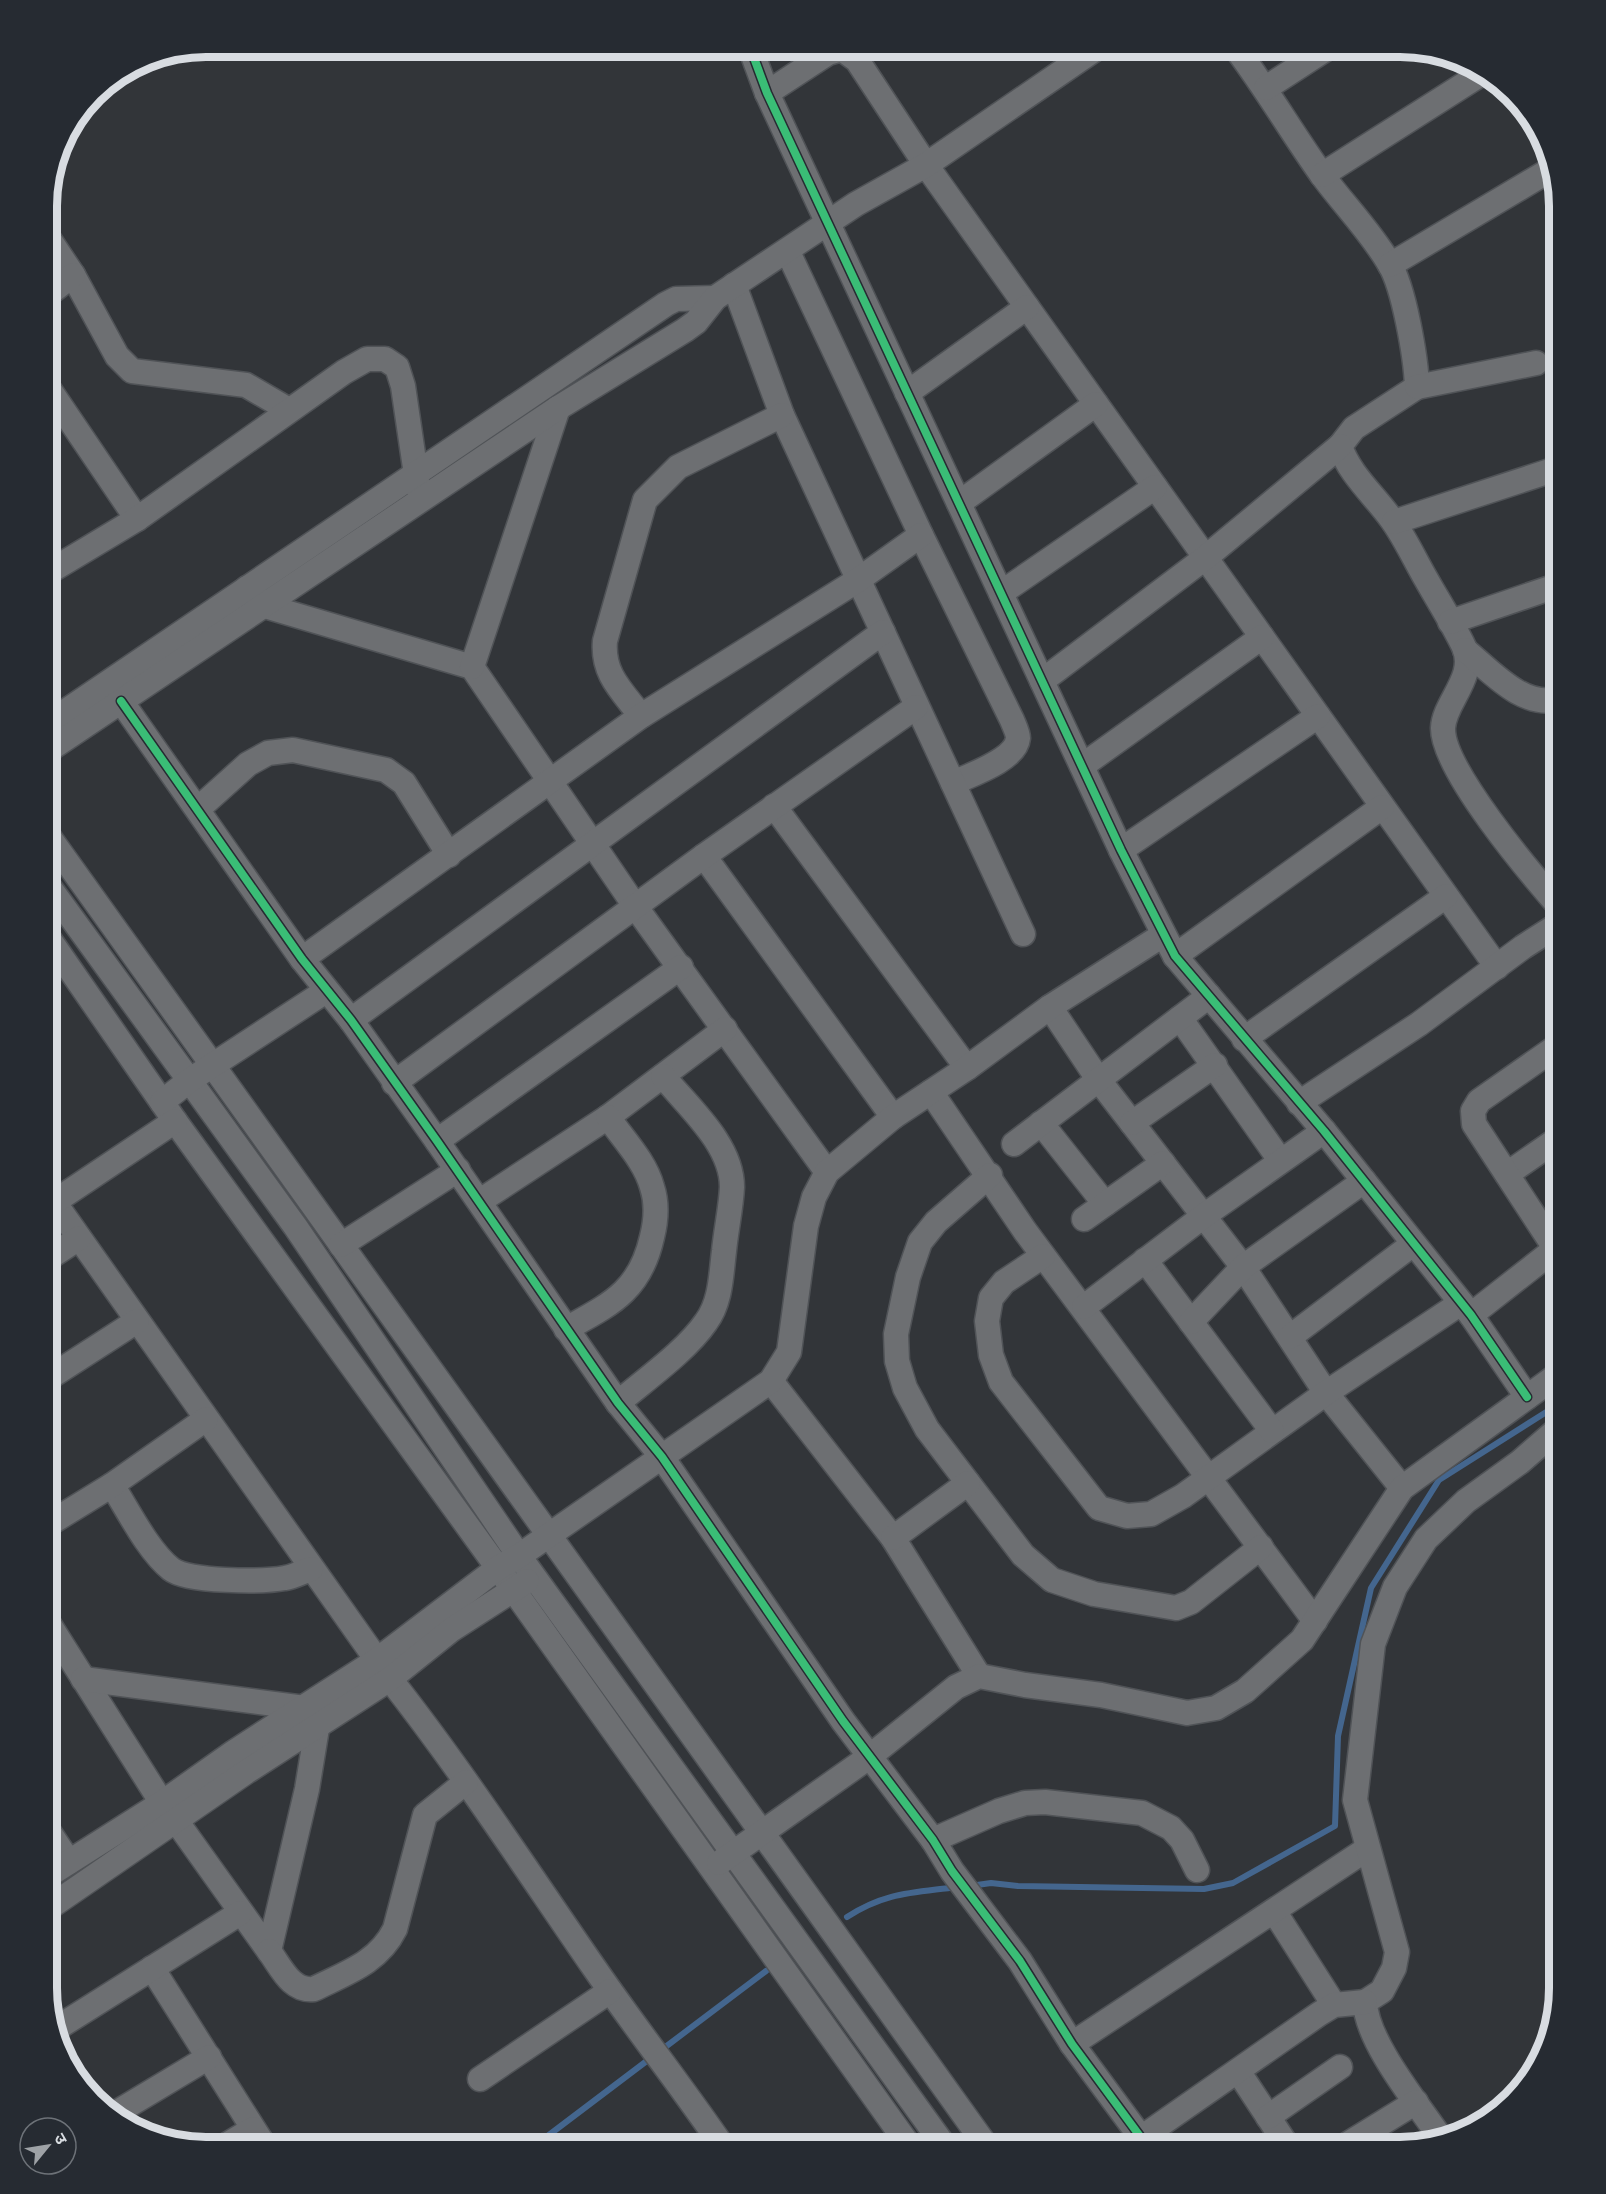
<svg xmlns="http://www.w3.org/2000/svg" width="1606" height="2194" font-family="'Work Sans','Noto Sans Devanagari',sans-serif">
<rect width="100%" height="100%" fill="#323539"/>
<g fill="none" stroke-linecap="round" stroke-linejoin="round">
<!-- stream -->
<g stroke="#44668e" stroke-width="6">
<path d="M970 1886 991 1883 1018 1886 1204 1889 1233 1883 1335 1826 1338 1736 1371 1588 1439 1480 1559 1404"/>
<path d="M847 1917C886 1892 913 1893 957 1887"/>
<path d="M660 2051 766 1971"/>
<path d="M533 2147 652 2057"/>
</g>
<defs>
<g id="minor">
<path d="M750 47 767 93 1121 850 1175 956 1324 1131 1471 1315 1527 1397"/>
<path d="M1235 47C1266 88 1292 133 1322 175 1344 205 1370 231 1389 263 1404 287 1416 358 1417 387L1354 428 1340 446C1349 474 1375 496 1392 520 1405 538 1415 560 1426 579 1439 602 1453 624 1464 647 1477 677 1444 702 1443 728 1442 769 1531 874 1559 906"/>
<path d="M1266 88 1329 47"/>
<path d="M767 93 828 53 842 49 857 60 926 165 1497 967"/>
<path d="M1322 175 1484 72"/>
<path d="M47 236 73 275 117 356 132 371 246 385 289 410"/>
<path d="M788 252 921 535 1012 720C1014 725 1018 733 1018 738 1016 760 970 775 953 783"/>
<path d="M1390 265 1550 170"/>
<path d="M734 285 782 415 1023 934"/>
<path d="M47 295 73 275"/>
<path d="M47 386 137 519"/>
<path d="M1417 387 1536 363"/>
<path d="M907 393 1027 307"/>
<path d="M959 503 1096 404"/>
<path d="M1394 522 1559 468"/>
<path d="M47 573 137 519 344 372 367 359H385L397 367 403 386 418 488"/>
<path d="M247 588 265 606 472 667 635 906 827 1172"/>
<path d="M1001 593 1155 487"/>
<path d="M1450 622 1559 585"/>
<path d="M1465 650C1491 671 1523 709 1559 699"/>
<path d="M472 667 558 408"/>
<path d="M1042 681 1205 558 1340 446"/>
<path d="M121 701 302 959 351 1020 437 1141 618 1403 662 1457 843 1721 933 1840 952 1871 1020 1961 1072 2044 1148 2147"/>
<path d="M641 716C622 691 602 674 605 641L645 500 678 467 782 415"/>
<path d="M47 724 666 304 676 299 715 298"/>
<path d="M47 751 558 408 685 330 696 322 715 298 856 204 926 165 1098 47"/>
<path d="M1082 766 1262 637"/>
<path d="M774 806 967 1068"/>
<path d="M198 809 248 764 268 753 293 750 386 770 404 783 449 855"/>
<path d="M47 834 987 2147"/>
<path d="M1121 850 1318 716"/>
<path d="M704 856 893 1117"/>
<path d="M47 884 295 1226 519 1556 945 2147"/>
<path d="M47 936 175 1121 498 1568 910 2147"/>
<path d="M1175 956 1382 807"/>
<path d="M302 959 641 716 858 580 921 535"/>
<path d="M1050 1007 1098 1079 1243 1267 1326 1393 1402 1488"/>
<path d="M1180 1018 1280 1160"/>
<path d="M351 1020 883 632"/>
<path d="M1244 1039 1446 896"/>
<path d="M394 1083 704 856 916 707"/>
<path d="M931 1092 1025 1231 1315 1621"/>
<path d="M162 1102 190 1080 326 991"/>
<path d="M1299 1103 1419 1024 1523 947 1559 924"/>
<path d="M1041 1123 1105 1204"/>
<path d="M1132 1123 1215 1065"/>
<path d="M437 1141 681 967"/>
<path d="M1014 1144 1209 996"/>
<path d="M1507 1174 1559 1138"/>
<path d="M990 1175 936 1222 920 1242 908 1277 896 1334 897 1361 905 1388 927 1429 1023 1555 1052 1580 1094 1594 1176 1608 1191 1602 1261 1547"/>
<path d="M47 1192 377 1660"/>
<path d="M480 1201 608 1117 725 1029"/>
<path d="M54 1202 175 1121"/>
<path d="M1084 1219 1163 1163"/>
<path d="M341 1245 458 1170"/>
<path d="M1555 1248 1474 1124 1473 1111 1479 1101 1559 1045"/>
<path d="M1043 1256 1004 1282 991 1298 987 1321 991 1355 1001 1382 1099 1508 1127 1516 1151 1514 1183 1496 1326 1393 1461 1303"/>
<path d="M47 1259 79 1238"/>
<path d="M1145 1260 1272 1431"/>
<path d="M1084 1307 1205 1215 1324 1131"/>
<path d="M1471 1315 1559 1246"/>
<path d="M1191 1322 1243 1267 1364 1181"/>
<path d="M566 1329C611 1304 640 1291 652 1237 656 1221 657 1202 652 1187 645 1161 623 1139 608 1117"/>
<path d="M1290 1337 1413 1244"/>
<path d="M47 1379 137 1321"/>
<path d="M771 1381 893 1538 979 1676"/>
<path d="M618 1403C646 1379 686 1351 706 1322 721 1302 721 1275 724 1251 726 1230 731 1208 732 1187 732 1144 688 1107 663 1076"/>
<path d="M112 1485C128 1510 148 1551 171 1569 187 1582 263 1582 285 1578 293 1577 302 1572 311 1569"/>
<path d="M47 1525 112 1485 206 1419"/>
<path d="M893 1538 968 1483"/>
<path d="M47 1621 162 1803"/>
<path d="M83 1679 305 1708"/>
<path d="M390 1679C463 1772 528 1872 595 1969 637 2030 682 2087 723 2147"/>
<path d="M177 1822 269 1951 307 1789 317 1728"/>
<path d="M47 1829 69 1862"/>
<path d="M933 1840 999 1811 1025 1803 1045 1802 1142 1813 1171 1828 1182 1840 1197 1870"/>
<path d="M719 1863 869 1757 956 1687 979 1676 1025 1685 1101 1695 1187 1713 1216 1708 1245 1691 1302 1640 1402 1488 1559 1374"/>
<path d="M47 1876 162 1803 234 1752 377 1660 498 1568 519 1556 771 1381 789 1352 806 1226 814 1197 827 1172 893 1117 967 1068 1050 1007 1163 935"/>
<path d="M47 1909 246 1772 390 1679 451 1630 527 1581"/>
<path d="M1274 1911 1334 2005"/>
<path d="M269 1951C281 1967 291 1992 314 1989 346 1973 378 1963 395 1929L425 1815 466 1782"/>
<path d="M152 1968 265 2147"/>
<path d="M57 2028 240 1913"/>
<path d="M1072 2044 1367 1849"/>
<path d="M1238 2071 1288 2147"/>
<path d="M480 2079 610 1991"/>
<path d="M114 2114 209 2057"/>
<path d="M1268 2117 1340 2067"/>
<path d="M1440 2137C1417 2103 1366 2041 1365 2002L1382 1991 1394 1968 1397 1952 1355 1800 1373 1644 1395 1587 1426 1539 1466 1501 1520 1462 1559 1428"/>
<path d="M1141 2138 1319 2014 1334 2005 1365 2002"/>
<path d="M223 2147 253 2129"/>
<path d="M1343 2147 1416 2102"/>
</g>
</defs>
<!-- minor casing -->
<use href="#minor" stroke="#505357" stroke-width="27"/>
<!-- minor -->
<use href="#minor" stroke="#6d6f72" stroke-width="24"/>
<defs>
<g id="cycleway">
<path d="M750 47 767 93 1121 850 1175 956 1324 1131 1471 1315 1527 1397"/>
<path d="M121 701 302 959 351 1020 437 1141 618 1403 662 1457 843 1721 933 1840 952 1871 1020 1961 1072 2044 1148 2147"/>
</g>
</defs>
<!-- cycleway casing -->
<use href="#cycleway" stroke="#262b32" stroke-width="11"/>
<!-- cycleway -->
<use href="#cycleway" stroke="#3abd76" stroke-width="8"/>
</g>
<!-- crop -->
<path d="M0 0H1606V2194H0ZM206 57H1400A149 149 0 0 1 1549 206V1988A149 149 0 0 1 1400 2137H206A149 149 0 0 1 57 1988V206A149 149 0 0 1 206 57Z" fill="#262b32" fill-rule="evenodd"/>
<path fill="none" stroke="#d8dce1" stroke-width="8" d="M206 57H1400A149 149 0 0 1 1549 206V1988A149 149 0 0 1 1400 2137H206A149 149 0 0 1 57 1988V206A149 149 0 0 1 206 57Z"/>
<!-- north arrow -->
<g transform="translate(48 2146) rotate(60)"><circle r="28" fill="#262b32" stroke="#6d7278" stroke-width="1.5"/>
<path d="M0-4.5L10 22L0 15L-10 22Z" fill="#9ea2a6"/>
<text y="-9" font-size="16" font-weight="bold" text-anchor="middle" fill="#d8dce1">उ</text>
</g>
</svg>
